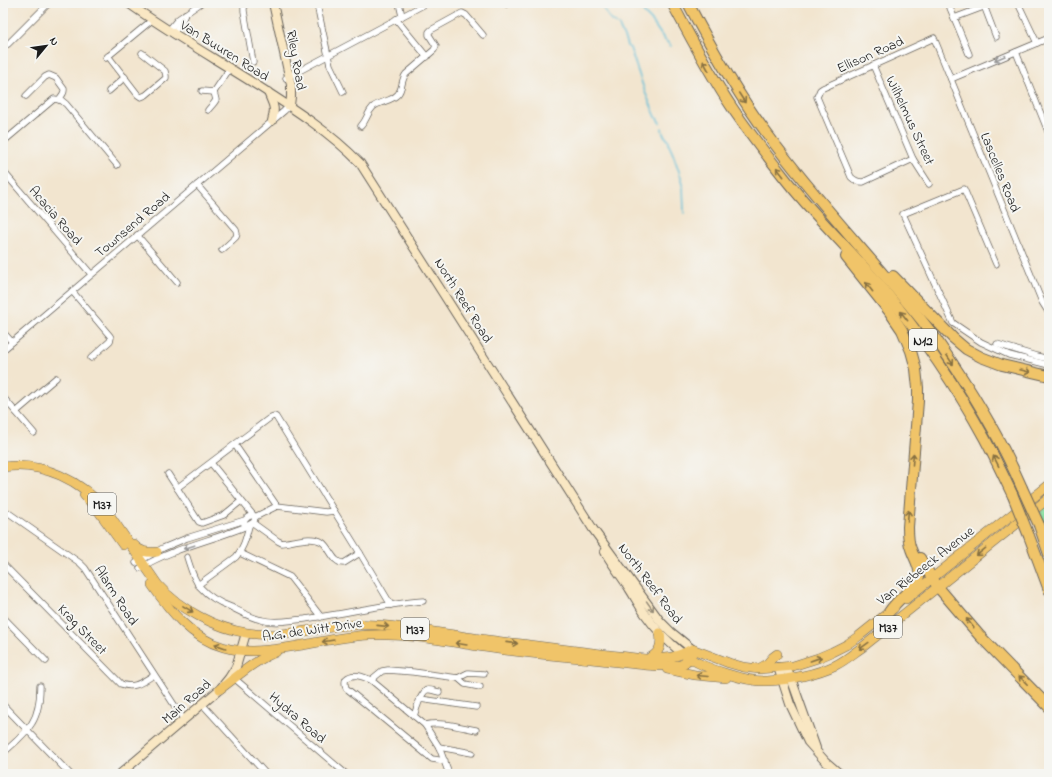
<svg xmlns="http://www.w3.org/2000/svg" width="1052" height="777" font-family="'Indie Flower',sans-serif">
<defs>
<pattern id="grass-tufts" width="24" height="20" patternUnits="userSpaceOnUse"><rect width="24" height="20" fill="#8be0a2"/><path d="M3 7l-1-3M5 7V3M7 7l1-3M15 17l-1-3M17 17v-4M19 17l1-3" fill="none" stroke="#77c08b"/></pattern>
</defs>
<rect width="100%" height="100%" fill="#f6f6f2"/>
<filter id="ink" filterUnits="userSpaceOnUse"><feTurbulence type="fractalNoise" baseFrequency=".025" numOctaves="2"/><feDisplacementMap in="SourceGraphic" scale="8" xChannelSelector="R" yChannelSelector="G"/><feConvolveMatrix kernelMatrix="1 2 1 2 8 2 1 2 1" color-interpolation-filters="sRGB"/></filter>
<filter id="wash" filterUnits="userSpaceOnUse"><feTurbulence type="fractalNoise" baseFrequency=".012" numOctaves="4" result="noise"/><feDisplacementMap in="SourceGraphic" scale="16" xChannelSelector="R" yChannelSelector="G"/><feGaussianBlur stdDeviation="0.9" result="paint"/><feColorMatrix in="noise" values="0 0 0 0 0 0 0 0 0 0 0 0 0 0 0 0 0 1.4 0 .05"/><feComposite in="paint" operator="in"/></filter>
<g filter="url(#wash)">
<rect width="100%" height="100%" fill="#f2e5cf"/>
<!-- grass -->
<path fill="url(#grass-tufts)" stroke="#547e5f" d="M1049 504V537L1040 512Z"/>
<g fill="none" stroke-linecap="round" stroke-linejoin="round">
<!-- stream -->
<g stroke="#59bdd8" stroke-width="1.5">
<path d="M602 3 603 8 610 19 619 26 626 42 627 46 630 48 645 92 656 117 660 123"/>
<path d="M636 3 645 14 651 20 664 39 671 46"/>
<path d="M662 128 663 134 669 141V145L673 154 683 183 684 213"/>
</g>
</g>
</g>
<g filter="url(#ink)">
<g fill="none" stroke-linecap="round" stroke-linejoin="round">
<defs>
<g id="street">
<path d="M248 3 244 7V11L253 62"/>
<path d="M399 3 402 16"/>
<path d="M948 3 969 54"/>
<path d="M983 3 996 37"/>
<path d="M1018 3 1037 43"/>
<path d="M507 4 508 3"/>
<path d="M318 9 330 65 343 92"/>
<path d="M954 18 994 3"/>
<path d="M396 19 427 57"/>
<path d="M169 30 178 19 201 3"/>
<path d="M173 34 182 21 185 14"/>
<path d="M8 44 49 3"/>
<path d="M1016 52 1049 134"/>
<path d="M108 56 138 95 141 97 146 95 166 78V76L165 71 142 53"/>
<path d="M106 58 152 20"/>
<path d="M873 65 913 159 929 184"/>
<path d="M286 78 427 3"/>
<path d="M951 79 1049 38"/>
<path d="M109 91 125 77"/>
<path d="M202 91 214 92"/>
<path d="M214 92 230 68"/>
<path d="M26 96 45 77 49 75 56 78 64 89C65 93 61 96 59 100"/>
<path d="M208 110 214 103 216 100 214 92"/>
<path d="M361 126C367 120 367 113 373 107 380 101 391 102 398 94 403 88 401 80 406 74L434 50 436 46 429 35V32L431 30 462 13 466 15 483 35"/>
<path d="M3 142 54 99 61 100 66 104 117 165"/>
<path d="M913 159 863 182C858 182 854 180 851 177L817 97 820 90 823 88 934 38 1042 302 1049 313"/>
<path d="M3 171 91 274"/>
<path d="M197 185 236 230 237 234 236 237 222 250"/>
<path d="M137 235 177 282"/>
<path d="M996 264 964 189 903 214 953 323 981 342 1009 355 1049 365"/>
<path d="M72 291 110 336 111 338 110 341 91 358"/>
<path d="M3 332 12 342"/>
<path d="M997 344 1036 356 1049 359"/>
<path d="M3 350 277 117 284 111 290 105"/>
<path d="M3 397 34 433"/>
<path d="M16 412 56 378"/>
<path d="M235 445 277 506 326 512 334 511"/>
<path d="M211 463 253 515"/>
<path d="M168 474 199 522 202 523 224 515 241 501"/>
<path d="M177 488 271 417 274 416 276 417 360 553 391 605"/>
<path d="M3 509 80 563 85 568 184 720"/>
<path d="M255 517 277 506"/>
<path d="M253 523 278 541 282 543C293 542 312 535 322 542 330 547 333 564 344 563L360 553"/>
<path d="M240 553 290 577 321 617"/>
<path d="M187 557C190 566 193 579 200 587 208 596 220 603 231 607 241 612 251 618 262 620 275 624 291 620 305 619 344 614 383 604 423 601"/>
<path d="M136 563 163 548 187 538 245 520 248 517 253 515 255 517 254 522 247 526 244 524V523L245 520"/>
<path d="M3 564 121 684C135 689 142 682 154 675"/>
<path d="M140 568C173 548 211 541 247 526"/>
<path d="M198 585 236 557C244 548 246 537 249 526"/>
<path d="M3 617 46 661"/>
<path d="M234 678 346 774"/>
<path d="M458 678 465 684 480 687"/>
<path d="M371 680C364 677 353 672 346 679 344 682 345 685 346 688L432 759 445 761"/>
<path d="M420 699C426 687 427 689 439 692"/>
<path d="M202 704 266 774"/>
<path d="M3 705 70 774"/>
<path d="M414 716 417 707 420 699 476 707"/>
<path d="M425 725C441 721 460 727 476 730"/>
<path d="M439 747 472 753"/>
<path d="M3 753C13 744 25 735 32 723 39 712 40 698 40 686"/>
<path d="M449 774 439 747 425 725 371 680 382 671 388 670 413 672 458 678 468 673 484 674"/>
</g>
<g id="secondary">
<path d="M128 3C170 33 214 58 258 86 294 109 330 132 360 163L593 529 660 621 671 632 692 649"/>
<path d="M273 3 291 85V97L290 105"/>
<path d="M268 92C273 106 276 105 272 121"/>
<path d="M605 552C612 564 621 576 629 588 634 596 639 605 645 614 656 630 668 642 683 654"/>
<path d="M778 667 790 704 808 742 825 761 840 774"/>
<path d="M785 667 791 678 816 748"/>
<path d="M120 774 220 689 229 678 236 667 246 633"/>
</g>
<g id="primary">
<path d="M3 467C43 461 82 481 107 511L158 585C179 609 216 628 247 633 291 640 333 621 377 625 417 628 456 636 496 641 507 643 518 643 529 645 568 650 607 655 646 659 666 658 674 659 692 649L729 663 743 667 759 669 793 666 818 658 832 652 846 645 859 636 894 608"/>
<path d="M84 495 100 513 123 545"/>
<path d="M133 544C140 552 147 553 157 552"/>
<path d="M152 585C170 611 191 638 223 647 249 655 277 649 303 645 325 641 347 636 369 635 402 633 439 640 471 645 511 652 551 655 591 659 621 662 651 668 681 665 688 662 690 657 694 650"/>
<path d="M906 599 1049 485"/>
<path d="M686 656C703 668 746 682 767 681 789 680 817 674 836 665 846 660 855 652 864 646L1049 498"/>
<path d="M648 659C660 653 662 645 660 633"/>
<path d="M760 668 767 664 773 657 777 654"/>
<path d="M667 669 695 675 726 678"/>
<path d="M220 689C238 676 255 660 276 652"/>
</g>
<g id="highway">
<path d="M672 3C691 38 709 73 731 106 747 130 765 153 783 176 814 216 851 250 883 289 922 336 956 386 985 439 995 458 1004 477 1013 496"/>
<path d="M688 3C712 49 737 94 768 135 819 205 881 267 934 336 940 345 946 354 953 364 979 403 1003 444 1022 488"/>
<path d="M846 257 889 311 902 330 911 351 916 369 918 388V401L908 527C908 535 908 542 911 549 915 561 925 573 915 584 907 594 897 600 889 612"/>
<path d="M893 276 953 338 966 349 981 357 1002 365 1049 376"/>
<path d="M1039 525 1049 554"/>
<path d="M1029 536 1049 590"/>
<path d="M920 558 932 578 938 587 979 635 1049 707"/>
</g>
</defs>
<!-- street casing -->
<use href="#street" stroke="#67625b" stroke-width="7"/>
<!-- secondary casing -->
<use href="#secondary" stroke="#67625b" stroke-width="10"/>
<!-- primary casing -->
<use href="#primary" stroke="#67625b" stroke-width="10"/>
<!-- highway casing -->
<use href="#highway" stroke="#67625b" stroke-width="12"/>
<!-- street -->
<use href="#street" stroke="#fff" stroke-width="5.5"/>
<!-- secondary -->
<use href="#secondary" stroke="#f9e7c3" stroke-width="8"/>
<!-- primary -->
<use href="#primary" stroke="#f0c469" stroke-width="9"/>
<!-- highway -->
<use href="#highway" stroke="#f0c469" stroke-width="10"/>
<defs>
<g id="highway-bridge">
<path d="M1022 488 1039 525"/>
<path d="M1013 496 1029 536"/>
</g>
</defs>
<!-- highway-bridge casing -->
<use href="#highway-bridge" stroke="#67625b" stroke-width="12" stroke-linecap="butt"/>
<!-- highway-bridge -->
<use href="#highway-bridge" stroke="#f0c469" stroke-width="10"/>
</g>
<!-- one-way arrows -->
<defs><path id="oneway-shaft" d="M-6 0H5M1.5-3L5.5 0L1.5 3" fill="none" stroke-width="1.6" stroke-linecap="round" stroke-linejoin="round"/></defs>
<g stroke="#999">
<use href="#oneway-shaft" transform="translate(1000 58) rotate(157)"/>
<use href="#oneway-shaft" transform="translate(189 547) rotate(162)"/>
</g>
<g stroke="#867042">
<use href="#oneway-shaft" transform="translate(706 66) rotate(-119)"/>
<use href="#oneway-shaft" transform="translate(742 98) rotate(57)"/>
<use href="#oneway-shaft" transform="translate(780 172) rotate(-128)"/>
<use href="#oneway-shaft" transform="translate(869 287) rotate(-128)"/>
<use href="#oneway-shaft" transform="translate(904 316) rotate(-128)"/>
<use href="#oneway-shaft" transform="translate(950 360) rotate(56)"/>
<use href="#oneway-shaft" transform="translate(1025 371) rotate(14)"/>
<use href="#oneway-shaft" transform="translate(913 459) rotate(-85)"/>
<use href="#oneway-shaft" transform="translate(996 461) rotate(-117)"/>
<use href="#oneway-shaft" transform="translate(908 516) rotate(-85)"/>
<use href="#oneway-shaft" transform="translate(981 552) rotate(141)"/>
<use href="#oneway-shaft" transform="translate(188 609) rotate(31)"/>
<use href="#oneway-shaft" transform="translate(970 623) rotate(-129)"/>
<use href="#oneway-shaft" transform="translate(383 626) rotate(6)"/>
<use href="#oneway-shaft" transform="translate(328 641) rotate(171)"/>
<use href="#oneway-shaft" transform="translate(512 643) rotate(6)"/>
<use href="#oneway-shaft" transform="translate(461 644) rotate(-171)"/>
<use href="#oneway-shaft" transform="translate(220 646) rotate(-161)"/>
<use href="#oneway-shaft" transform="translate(864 646) rotate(144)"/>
<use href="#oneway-shaft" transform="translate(816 659) rotate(-19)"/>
<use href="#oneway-shaft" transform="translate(702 676) rotate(-175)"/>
<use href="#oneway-shaft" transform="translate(1023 680) rotate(-134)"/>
</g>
<use stroke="#968c78" href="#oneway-shaft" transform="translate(650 606) rotate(55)"/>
</g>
<g text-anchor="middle" stroke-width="4" stroke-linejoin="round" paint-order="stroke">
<!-- shield labels -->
<g fill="#f6f6f2" stroke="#5d5d5c" stroke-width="1">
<rect x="909" y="329" width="28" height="22" rx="3"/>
<rect x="88" y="493" width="28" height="22" rx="3"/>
<rect x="874" y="616" width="28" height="22" rx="3"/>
<rect x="401" y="618" width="28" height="22" rx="3"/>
</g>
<g font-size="13" font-weight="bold" fill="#1c1c1c">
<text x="923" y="345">N12</text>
<text x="102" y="509">M37</text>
<text x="888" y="632">M37</text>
<text x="415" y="634">M37</text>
</g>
<!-- street labels -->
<g font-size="14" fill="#1c1c1c" stroke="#f6f6f2">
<text transform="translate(225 50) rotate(32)" y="5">Van Buuren Road</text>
<text transform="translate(870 54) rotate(-24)" y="5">Ellison Road</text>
<text transform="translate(297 60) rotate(80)" y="5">Riley Road</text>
<text transform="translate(911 120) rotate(65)" y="5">Wilhelmus Street</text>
<text transform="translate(1001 172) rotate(68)" y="5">Lascelles Road</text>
<text transform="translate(56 215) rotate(49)" y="5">Acacia Road</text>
<text transform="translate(132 224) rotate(-40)" y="5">Townsend Road</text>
<text transform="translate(464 300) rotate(58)" y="5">North Reef Road</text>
<text transform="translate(925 565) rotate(-38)" y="5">Van Riebeeck Avenue</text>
<text transform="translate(651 583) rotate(53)" y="5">North Reef Road</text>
<text transform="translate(117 595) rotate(57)" y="5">Alarm Road</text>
<text transform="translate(83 629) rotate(46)" y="5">Krag Street</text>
<text transform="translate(312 629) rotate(-8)" y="5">A.G. de Witt Drive</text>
<text transform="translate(186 701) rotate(-41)" y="5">Main Road</text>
<text transform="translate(298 717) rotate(41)" y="5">Hydra Road</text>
</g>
</g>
<!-- margin -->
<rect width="1052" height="777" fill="none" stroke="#f6f6f2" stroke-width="16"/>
<!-- north arrow -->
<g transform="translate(46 46) rotate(61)" stroke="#f6f6f2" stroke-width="3" paint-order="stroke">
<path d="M0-3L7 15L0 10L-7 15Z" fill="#1c1c1c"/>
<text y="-6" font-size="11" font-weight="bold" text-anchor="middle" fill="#1c1c1c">N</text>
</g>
</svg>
